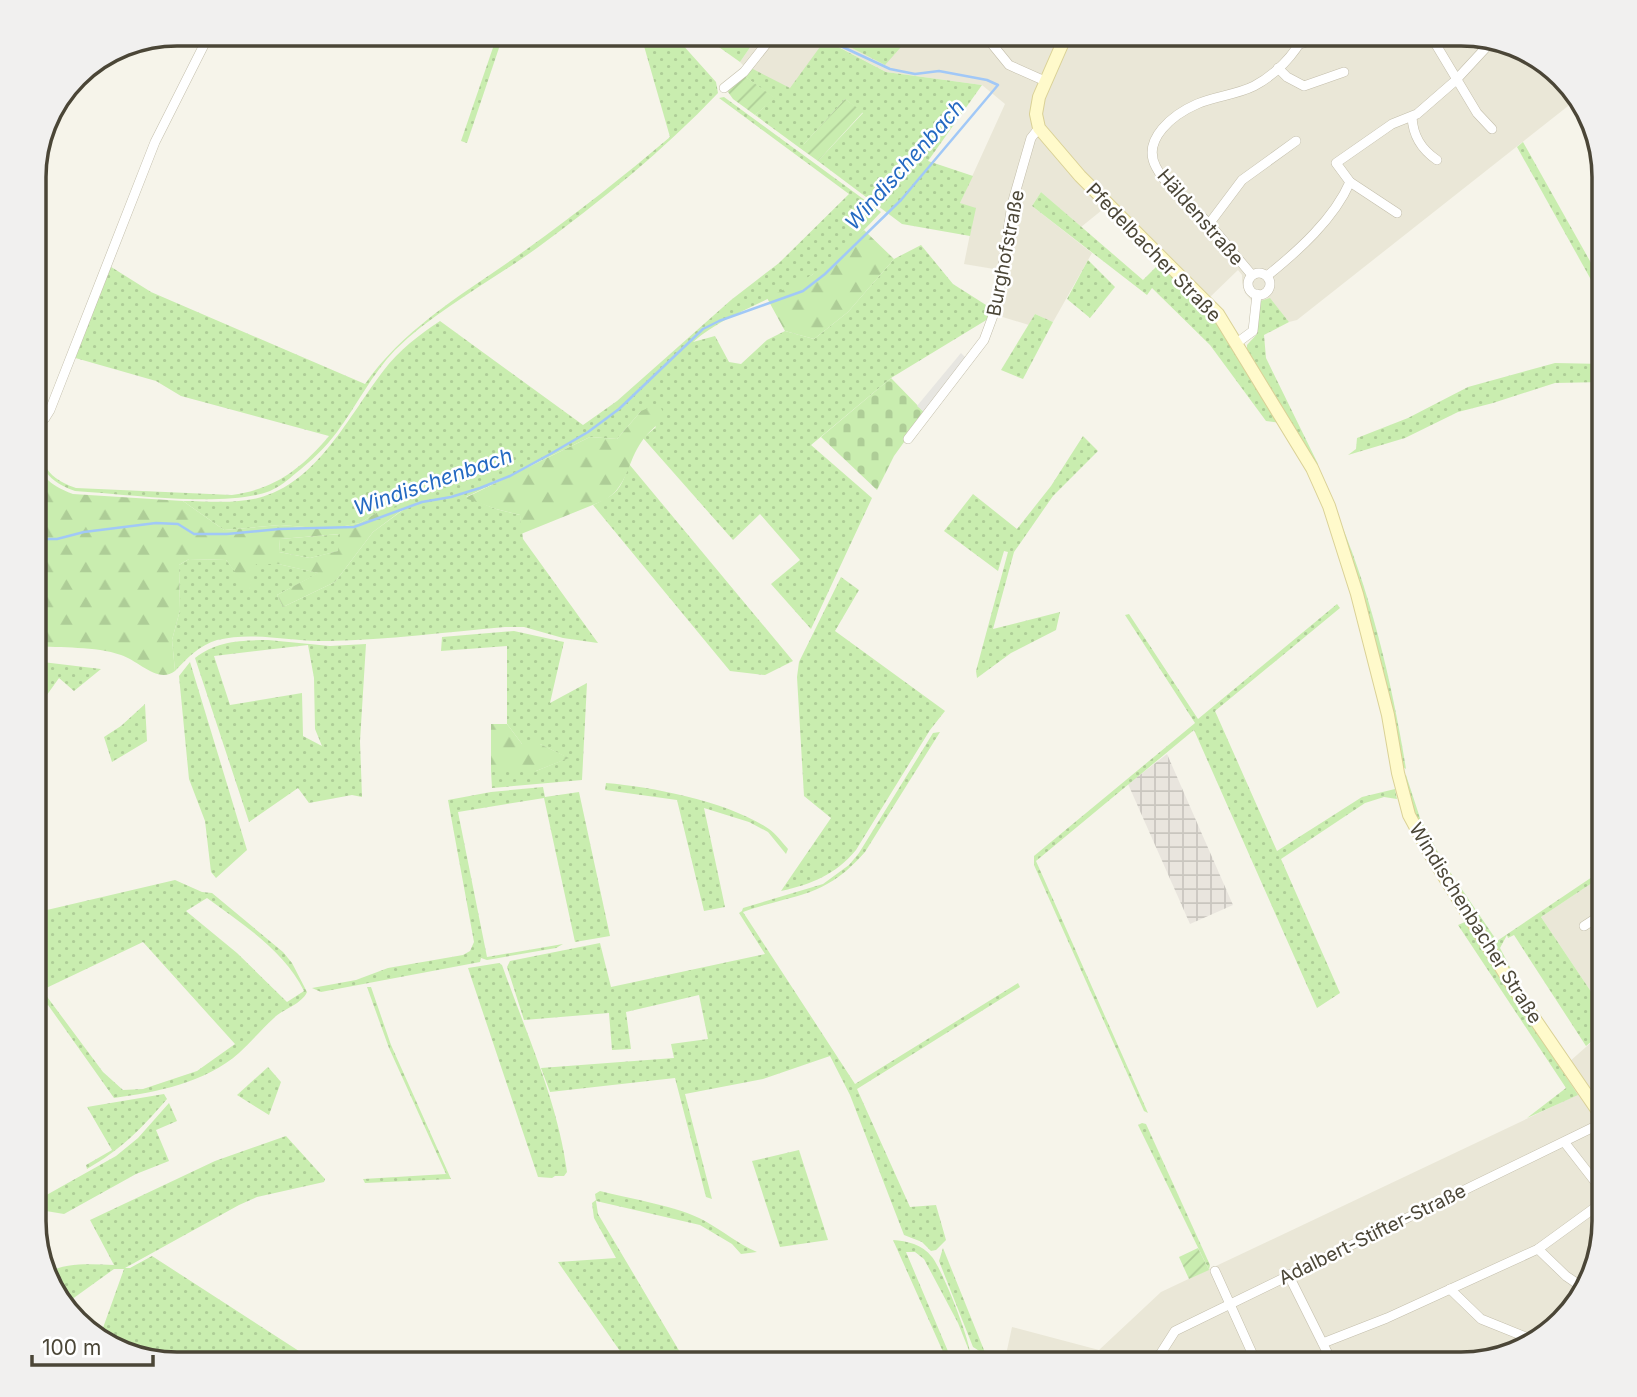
<svg xmlns="http://www.w3.org/2000/svg" width="1637" height="1397" font-family="Inter,sans-serif">
<defs>
<pattern id="industrial-grid" width="8" height="8" patternUnits="userSpaceOnUse" patternTransform="scale(1.75)"><rect width="8" height="8" fill="#e9e5de"/><path d="M0 4h8M4 0v8" fill="none" stroke="#c9c6bf"/></pattern>
<pattern id="grass-dots" width="8" height="8" patternUnits="userSpaceOnUse" patternTransform="scale(1.75)"><rect width="8" height="8" fill="#c9edaf"/><path d="M2 2h.1M6 6h.1" fill="none" stroke="#aecd97" stroke-width="1.8" stroke-linecap="round"/></pattern>
<pattern id="forest-firs" width="22" height="20" patternUnits="userSpaceOnUse" patternTransform="scale(1.75)"><rect width="22" height="20" fill="#c9edaf"/><path d="M5 1l3.5 6h-7zM16 11l3.5 6h-7z" fill="#aecd97"/></pattern>
<pattern id="cemetery-stones" width="16" height="16" patternUnits="userSpaceOnUse" patternTransform="scale(1.75)"><rect width="16" height="16" fill="#c9edaf"/><path d="M2 7V4a2 2 0 0 1 4 0v3zM10 15v-3a2 2 0 0 1 4 0v3z" fill="#aecd97"/></pattern>
<pattern id="garden-furrows" width="10" height="10" patternUnits="userSpaceOnUse" patternTransform="scale(1.75)"><rect width="10" height="10" fill="#c9edaf"/><path d="M-1 1l2-2M0 10L10 0M9 11l2-2" fill="none" stroke="#aecd97"/></pattern>
</defs>
<rect width="100%" height="100%" fill="#f6f4ea"/>
<!-- residential -->
<g fill="#eae7d7">
<path d="M760 33H1461L1515 44 1555 69 1577 99 1297 320 1289 322 1270 299 1260 301 1251 300 1245 293 1242 283V275L1238 270 1209 298 1112 202 1081 227 1041 192 1032 206 1092 253 1053 322 1035 314 1029 325 996 315 1000 270 964 264 975 209 960 203 1005 104 982 85 886 72 826 40 790 89 745 67 740 62Z"/>
<path d="M1604 875V1011L1541 917Z"/>
<path d="M1604 1031V1221L1593 1275 1568 1315 1516 1353 1461 1364H1004L1012 1327 1099 1350 1161 1292 1577 1095 1560 1070Z"/>
</g>
<!-- industrial -->
<path fill="url(#industrial-grid)" d="M1167 754 1233 905 1190 924 1128 784Z"/>
<!-- grass -->
<g fill="url(#grass-dots)" fill-rule="evenodd">
<path d="M498 33H504L467 143 461 141Z"/>
<path d="M613 33H672L716 82 718 93C663 151 601 201 537 248 490 282 436 310 395 350 372 374 357 405 337 432 326 447 310 462 296 473 288 480 279 487 270 491 226 508 125 494 75 491 41 479 40 463 35 430L37 428C42 460 41 476 76 488L232 495C275 489 301 469 329 436L181 396 156 381 72 357 108 265 151 292 365 384C405 326 471 289 527 249 577 213 624 176 670 137L642 39Z"/>
<path d="M699 33H760L740 62Z"/>
<path d="M823 33H905L909 38 885 65Z"/>
<path d="M825 40 886 72 982 85 928 161 973 176 960 203 976 208 970 236 902 224 818 161 863 113 845 99 804 144V151L755 115 774 98 743 75 751 68 790 88Z"/>
<path d="M724 97 881 212C861 234 837 258 812 275 775 300 727 312 693 342L715 336 729 362 741 364 767 340 785 331 814 339 848 312 894 259 921 245 953 284 986 305 990 310 988 319 891 378 811 445 872 498 811 629 771 584 800 560 760 514 733 540 643 438 656 427 641 411 617 439 590 437 466 497 496 509 520 515 523 539 598 643 563 638 524 627H505C447 632 388 640 329 641 291 642 255 631 217 640 200 645 187 658 175 671L172 640 180 610 179 565 189 559 226 560 249 589 255 564H278L319 573 277 595 283 607 335 582 373 532 407 507 381 510 360 523 330 529 280 525 224 530 183 501C208 501 234 504 258 498 318 483 349 415 384 370 399 350 419 335 440 321L583 425 617 401 731 300 779 263 849 194 719 98Z"/>
<path d="M1523 142 1604 286V303L1517 147Z"/>
<path d="M1041 192 1143 280 1160 263 1210 314 1232 344 1281 423 1266 421 1210 345 1152 288 1147 295 1032 206Z"/>
<path d="M1088 260 1115 287 1090 318 1067 299Z"/>
<path d="M1270 298 1289 322 1264 335 1266 358 1318 464 1312 461 1247 351V345L1257 334 1260 301Z"/>
<path d="M1035 314 1053 322 1023 379 1001 370Z"/>
<path d="M1555 363 1604 364V382L1555 383 1493 403 1458 412 1405 438 1348 455 1356 449 1357 438 1408 418 1468 387Z"/>
<path d="M1083 436 1098 451 1053 496 1014 552 993 629 1060 612 1056 630 1011 653 977 678 976 671 1008 552 1004 551 998 571 944 531 973 494 1017 529 1051 486Z"/>
<path d="M629 464 793 661 765 675 730 671 593 505C618 494 621 489 629 464Z"/>
<path d="M1333 505C1369 585 1392 682 1406 769L1400 765Z"/>
<path d="M341 534 339 551 310 558 279 552 280 539Z"/>
<path d="M841 577 859 590 835 631 945 711 930 730 856 850C835 875 812 884 781 891L831 818 804 796 797 677 799 662Z"/>
<path d="M1337 604 1340 608 1215 711 1277 851 1362 797 1395 789 1397 799 1384 797 1365 803 1281 859 1340 993 1317 1008 1194 730 1036 861 1148 1113 1144 1111 1034 865V856L1195 723 1125 615 1129 614 1198 719Z"/>
<path d="M514 631 564 642 550 703 587 683 582 780 492 788 491 771H536L568 758 540 744H522L507 724V646L441 651 442 637Z"/>
<path d="M268 640 330 646 366 644 360 741 362 797 352 795 309 803 298 788 249 822 195 658C216 641 242 640 268 640ZM308 645 314 678 315 729 322 746 303 736 302 693 230 705 214 656Z"/>
<path d="M34 661 101 669 74 691 59 678 34 713Z"/>
<path d="M190 662 247 850 216 878 211 872 205 821 189 779 179 676Z"/>
<path d="M145 704 147 741 112 762 104 737 121 726Z"/>
<path d="M940 732 865 852C824 899 796 893 743 912L855 1084 1018 983 1020 987 857 1089 910 1207 936 1205 946 1240 936 1250 931 1251 922 1242 904 1235 850 1095 830 1056 763 1079 685 1094 712 1199 706 1197 675 1078 550 1092 541 1068 674 1058 671 1044 708 1039 699 995 626 1012 631 1049 612 1050 609 1013 524 1020 507 967 510 961 600 943 611 987 765 954 739 913 742 911 743 908 823 884 849 865 859 853 933 733Z"/>
<path d="M1406 775 1420 818 1442 860 1497 941 1604 869V875L1541 917 1604 1011V1031L1586 1046 1514 935 1508 938 1507 935 1500 948 1518 982 1515 984 1423 837 1412 812 1403 778Z"/>
<path d="M606 783C654 787 729 802 769 829 776 834 782 842 788 849L786 854 768 832 749 822 704 808 725 907 704 911 677 800 605 790Z"/>
<path d="M543 787 545 797 579 792 610 936 575 942 544 798 458 812 487 957 563 944 556 948 487 960 481 958 480 962 321 992 312 988 356 980 388 968 463 955 470 951 474 942 448 800 491 792Z"/>
<path d="M175 880 202 892 212 893 283 952 292 963 307 992C302 1004 283 1009 274 1018 262 1029 251 1042 239 1053 205 1083 157 1092 114 1098L48 1005 34 1016V913ZM207 898C242 924 284 950 304 991L287 1002 237 953 186 911ZM143 942 235 1044 197 1071 143 1089 123 1090 103 1072 42 990Z"/>
<path d="M1465 922 1578 1095 1527 1118 1566 1088 1458 925Z"/>
<path d="M499 963 502 965C526 1033 558 1102 567 1172L564 1176H555L552 1178 538 1177 468 968Z"/>
<path d="M367 987H371L391 1045 451 1179 365 1183 363 1179 446 1174 389 1048Z"/>
<path d="M268 1067 281 1082 269 1115 237 1095Z"/>
<path d="M164 1094 167 1099C140 1130 123 1148 87 1169L86 1165 112 1150 87 1107Z"/>
<path d="M169 1103 177 1121 156 1130 169 1161 136 1174 64 1214 34 1209V1202L116 1156 138 1138Z"/>
<path d="M1142 1123 1146 1124 1210 1265 1209 1270 1138 1125Z"/>
<path d="M286 1136 325 1179 324 1182 257 1197 239 1205 125 1268H130L152 1256 319 1364H176L122 1353 99 1339 124 1269H114L64 1305 48 1284 45 1273C67 1262 91 1264 114 1265L90 1220 215 1161Z"/>
<path d="M799 1150 828 1240 780 1247 752 1161Z"/>
<path d="M600 1191C631 1199 678 1206 705 1221 723 1231 738 1244 757 1252L741 1254 732 1244 700 1225 596 1201 598 1214 687 1364H629L558 1262 616 1258 594 1218 592 1203 596 1200 595 1194Z"/>
<path d="M893 1240C907 1241 922 1244 932 1257 942 1269 969 1337 970 1353L958 1323 924 1259 915 1252H906L950 1356 908 1364H887L944 1354Z"/>
<path d="M943 1248 986 1355 973 1347 939 1261Z"/>
</g>
<!-- forest -->
<g fill="url(#forest-firs)" fill-rule="evenodd">
<path d="M864 230 894 259 848 312 814 339 785 331 767 298 812 275Z"/>
<path d="M653 406 661 408 665 416C658 425 648 432 642 441 627 462 628 486 605 500L521 534 520 515 496 509 465 498 590 437 617 439 641 411Z"/>
<path d="M34 449C40 476 47 484 73 494L183 501 224 530 280 525 330 529 360 523 381 510 409 505 373 532 335 582 283 607 277 595 318 573 278 564H256L249 591 226 560 189 559 179 565 180 610 172 640 175 671C158 684 139 661 121 655 95 646 61 648 34 646ZM340 534 338 551 310 558 279 552 280 539Z"/>
<path d="M491 724H507L522 744H540L569 758 536 771H491Z"/>
</g>
<!-- cemetery -->
<path fill="url(#cemetery-stones)" d="M891 378 925 413 894 456 877 490 821 437Z"/>
<!-- garden -->
<g fill="url(#garden-furrows)">
<path d="M743 75 775 98 755 115 733 99 728 92 729 87Z"/>
<path d="M845 99 863 112 818 161 804 151V144Z"/>
<path d="M1198 1248 1209 1270 1189 1279 1179 1257Z"/>
</g>
<!-- parking -->
<path fill="#e7e6e1" d="M961 353 967 359 925 413 917 406Z"/>
<g fill="none" stroke-linecap="round" stroke-linejoin="round">
<!-- stream -->
<path stroke="#a1c8f7" stroke-width="2.5" d="M34 532 46 539H57L84 532 156 523 178 524 194 534H227L279 529 354 527 422 502 451 497 480 488 510 476 552 453 588 432 619 409 703 329 719 321 803 291 825 274 901 200 998 85 987 80 939 71 915 74 890 69 830 41 826 33"/>
<defs>
<g id="street">
<path d="M983 33 1009 65 1045 81"/>
<path d="M1429 33 1477 113 1492 129"/>
<path d="M912 42 922 33"/>
<path d="M1300 44 1335 33"/>
<path d="M1278 68 1287 77 1304 86 1344 72"/>
<path d="M724 88 744 72 775 33"/>
<path d="M1412 117C1413 136 1421 149 1437 160"/>
<path d="M1350 182 1397 213"/>
<path d="M1209 224 1242 180 1296 141"/>
<circle cx="1259" cy="284" r="11"/>
<path d="M1252 275C1238 259 1225 242 1211 226 1193 206 1168 190 1156 167 1141 139 1174 114 1197 104 1215 96 1236 95 1254 86 1275 75 1295 55 1305 33"/>
<path d="M1267 276C1298 251 1334 219 1350 182L1336 163 1392 124 1417 114 1455 81 1493 40"/>
<path d="M1238 342 1253 331 1257 294"/>
<path d="M34 428 45 418 50 410 155 142 210 33"/>
<path d="M908 439 984 340 997 305 1012 204 1031 138 1039 128"/>
<path d="M1584 926 1604 913"/>
<path d="M1565 1143 1600 1188 1604 1196"/>
<path d="M1538 1249 1566 1276 1585 1289"/>
<path d="M1215 1271 1257 1364"/>
<path d="M1288 1274 1333 1364"/>
<path d="M1450 1289 1481 1319 1533 1340"/>
<path d="M1323 1343 1387 1318 1538 1249 1604 1201"/>
<path d="M977 1359 994 1364"/>
<path d="M1154 1364 1175 1331 1604 1122"/>
</g>
<path id="secondary" d="M1067 33 1039 97 1036 114 1039 128 1080 176 1218 314 1312 468 1329 506 1357 594 1388 715 1398 773 1409 815 1430 854 1517 993 1604 1120"/>
</defs>
<!-- street casing -->
<use href="#street" stroke="#c3beab" stroke-width="10"/>
<!-- secondary casing -->
<use href="#secondary" stroke="#dad196" stroke-width="14"/>
<!-- street -->
<use href="#street" stroke="#fff" stroke-width="9"/>
<!-- secondary -->
<use href="#secondary" stroke="#fffacb" stroke-width="12"/>
</g>
<g text-anchor="middle" stroke-width="5" stroke-linejoin="round" paint-order="stroke">
<!-- street labels -->
<g font-size="19" fill="#4b4637" stroke="#fff">
<text transform="translate(1201 217) rotate(49)" y="7">Häldenstraße</text>
<text transform="translate(1154 252) rotate(46)" y="7">Pfedelbacher Straße</text>
<text transform="translate(1005 253) rotate(-79)" y="7">Burghofstraße</text>
<text transform="translate(1476 923) rotate(58)" y="7">Windischenbacher Straße</text>
<text transform="translate(1372 1234) rotate(-26)" y="7">Adalbert-Stifter-Straße</text>
</g>
<!-- water labels -->
<g font-size="21" font-style="italic" fill="#2469c2" stroke="#fff">
<text transform="translate(905 165) rotate(-48)" y="7">Windischenbach</text>
<text transform="translate(433 482) rotate(-19)" y="7">Windischenbach</text>
</g>
</g>
<!-- crop -->
<path d="M0 0H1637V1397H0ZM177 46H1461A131 131 0 0 1 1592 177V1221A131 131 0 0 1 1461 1352H177A131 131 0 0 1 46 1221V177A131 131 0 0 1 177 46Z" fill="#f1f0ef" fill-rule="evenodd"/>
<path fill="none" stroke="#4b4637" stroke-width="3.5" d="M177 46H1461A131 131 0 0 1 1592 177V1221A131 131 0 0 1 1461 1352H177A131 131 0 0 1 46 1221V177A131 131 0 0 1 177 46Z"/>
<!-- scale -->
<path d="M32 1355v10h121v-10" fill="none" stroke="#4b4637" stroke-width="3.5"/>
<text x="42" y="1355" font-size="21" fill="#4b4637" stroke="#ffffff" stroke-width="5" paint-order="stroke">100 m</text>
</svg>
